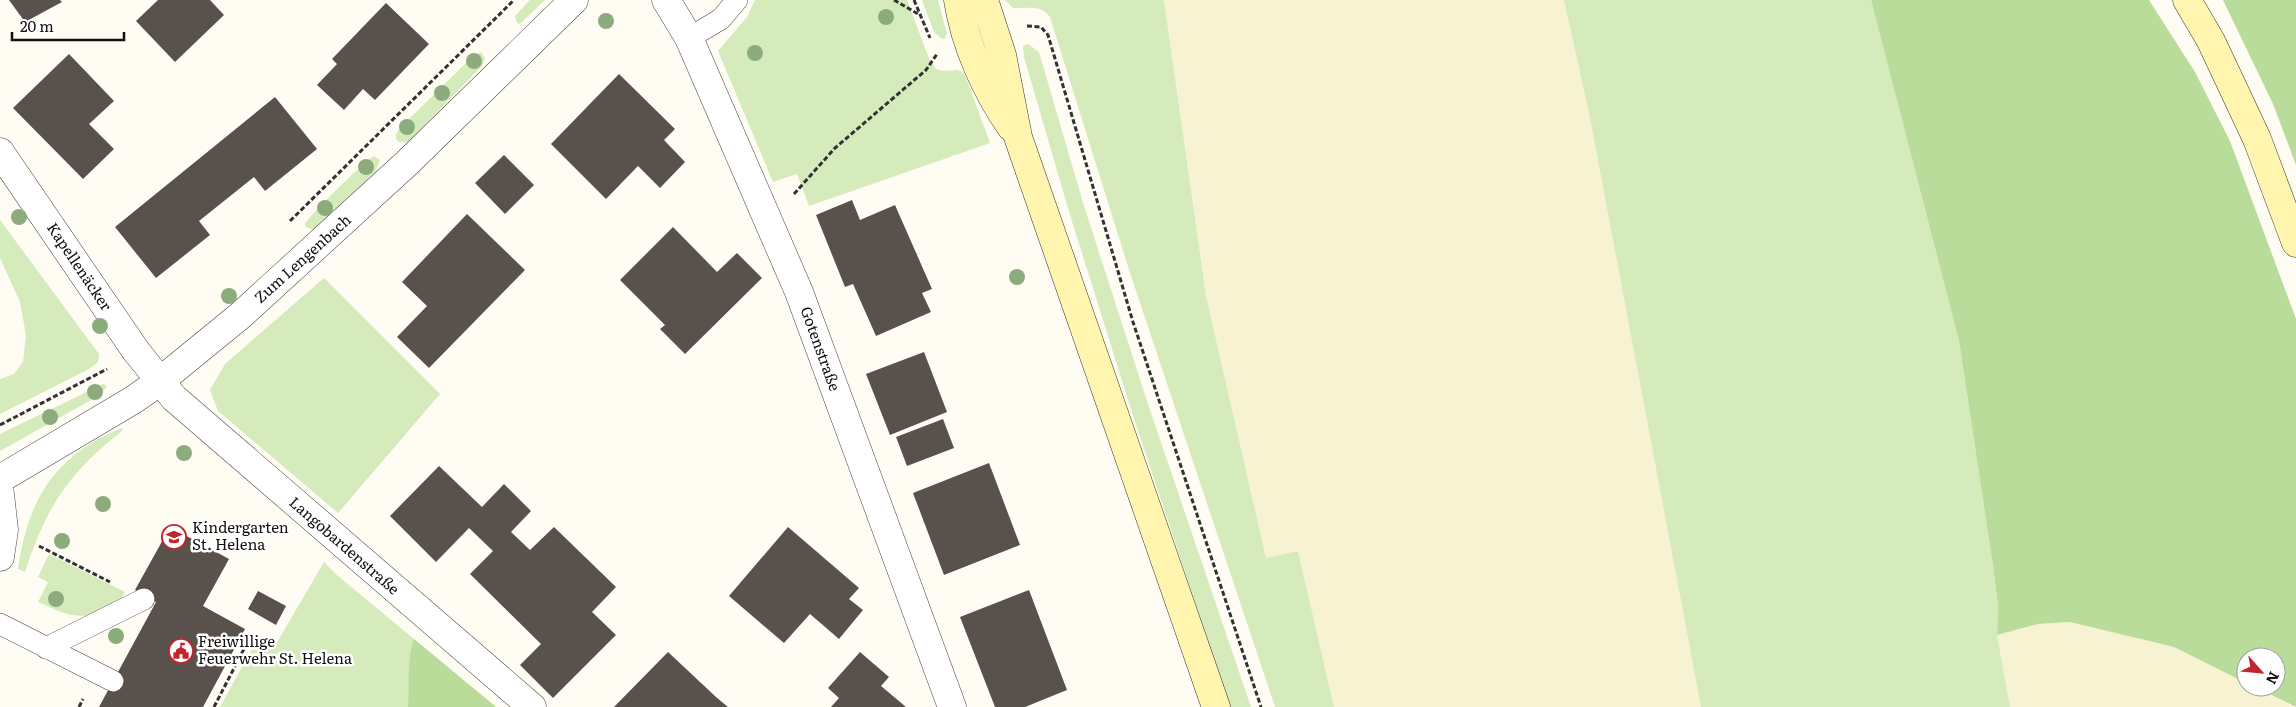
<svg xmlns="http://www.w3.org/2000/svg" width="2296" height="707" font-family="Literata,serif">
<rect width="100%" height="100%" fill="#fffcf3"/>
<!-- farmland -->
<g fill="#f6f2d2">
<path d="M1164 0H1564L1589 113 1701 707H1334L1298 551 1266 558 1206 296Z"/>
<path d="M2070 622 2174 647 2246 683V687H2255L2295 707H2010L1997 635 2038 624Z"/>
</g>
<!-- green -->
<g fill="#d5ebbb">
<path d="M530 0H545L520 24 517 23 515 16Z"/>
<path d="M755 0H907L928 56 936 69 943 71 958 70 965 75 990 143 809 206 797 174 773 182 718 51 747 17Z"/>
<path d="M922 0H938L947 34 945 38 942 39 934 32Z"/>
<path d="M1005 0H1164L1206 296 1266 558 1298 551 1334 707H1275L1131 276 1050 17C1040 4 1027 9 1013 8Z"/>
<path d="M1564 0H1871L1959 341 1993 566 1998 605 1997 635 2010 707H1701L1589 113Z"/>
<path d="M1028 44 1039 52 1084 206 1148 404 1251 707H1230L1134 419 1070 215 1024 57 1023 46Z"/>
<path d="M481 52 485 58 482 66 408 142H399L396 139V134L400 128 472 57Z"/>
<path d="M374 156 380 160 375 172 314 230 306 227C305 226 305 225 305 224 306 218 368 158 374 156Z"/>
<path d="M0 220 99 354 98 362 89 369 0 414V379L14 374 23 362 26 335 20 302 0 258Z"/>
<path d="M324 278 440 394 338 513 218 411 210 390 225 364Z"/>
<path d="M103 384 107 386 100 395 0 451V434Z"/>
<path d="M122 428 123 430C68 474 47 505 25 572L18 569C28 499 55 455 122 428Z"/>
<path d="M49 554 125 592C121 601 117 604 109 608 80 623 65 614 38 602L48 582 38 577Z"/>
<path d="M324 562 338 576 496 707H220L259 636 276 644Z"/>
</g>
<!-- forest -->
<g fill="#b9dc9a">
<path d="M1871 0H2149L2195 72 2230 141 2296 319V707L2255 687H2276V657H2246V683L2174 647 2070 622 2038 624 1997 635 1998 605 1993 566 1959 341Z"/>
<path d="M2223 0H2296V165L2273 104Z"/>
<path d="M414 639 496 707H408C410 683 406 662 414 639Z"/>
</g>
<!-- building -->
<g fill="#59514c">
<path d="M9 0H60L62 2 25 22Z"/>
<path d="M158 0H210L224 15 175 62 136 21Z"/>
<path d="M386 3 429 44 375 100 363 89 344 110 317 85 337 64 332 59Z"/>
<path d="M69 54 114 101 89 124 114 149 83 179 13 108Z"/>
<path d="M619 74 675 129 664 140 685 162 660 188 638 166 606 199 551 144Z"/>
<path d="M275 97 317 149 265 191 254 177 199 221 210 235 156 278 115 227Z"/>
<path d="M504 155 534 185 505 214 475 183Z"/>
<path d="M852 200 860 220 895 205 932 289 922 293 931 312 876 336 853 284 845 287 816 215Z"/>
<path d="M467 214 525 270 429 368 397 337 427 306 402 282Z"/>
<path d="M673 227 717 272 737 253 762 278 685 354 660 329 665 325 620 280Z"/>
<path d="M924 352 947 412 890 435 866 374Z"/>
<path d="M943 419 954 448 907 466 896 437Z"/>
<path d="M989 463 1020 545 944 575 913 493Z"/>
<path d="M439 466 482 507 504 484 531 511 511 532 530 550 554 527 616 587 592 612 616 635 553 698 520 665 541 644 470 574 493 551 469 528 436 562 390 516Z"/>
<path d="M170 527 229 559 203 606 245 629 203 707H99L156 602 135 590Z"/>
<path d="M788 527 859 588 849 599 863 610 839 639 810 614 784 643 729 596Z"/>
<path d="M1029 590 1067 690 1025 707H995L960 617Z"/>
<path d="M258 591 286 606 276 625 248 609Z"/>
<path d="M668 652 716 697 728 707H614Z"/>
<path d="M860 652 889 677 881 686 906 707H831L839 698 828 688Z"/>
</g>
<g fill="none" stroke-linecap="round" stroke-linejoin="round">
<defs>
<g id="service">
<path d="M689 38 721 19 737 0"/>
<path d="M0 624 113 681"/>
<path d="M46 648 144 599"/>
</g>
<g id="minor">
<path d="M666 0 689 38 799 292 952 707"/>
<path d="M0 152 136 351 174 398 532 707"/>
<path d="M0 479 133 400 159 382 241 315 407 163 574 0"/>
<path d="M0 494 4 530 0 557"/>
</g>
<g id="secondary">
<path d="M958 0C965 45 986 91 1011 127"/>
<path d="M984 0 1002 55 1018 137 1216 707"/>
<path d="M2187 0 2211 41 2257 139 2296 243"/>
</g>
</defs>
<!-- service casing -->
<use href="#service" stroke="#434343" stroke-width="22"/>
<!-- minor casing -->
<use href="#minor" stroke="#434343" stroke-width="29"/>
<!-- secondary casing -->
<use href="#secondary" stroke="#323232" stroke-width="29"/>
<!-- path -->
<g stroke="#323232" stroke-width="3" stroke-dasharray="5 2.5" stroke-linecap="butt">
<path d="M894 0 920 15"/>
<path d="M914 0 930 38"/>
<path d="M1027 26 1041 27 1048 35 1133 322 1261 707"/>
<path d="M794 194 835 148 926 70 937 54"/>
<path d="M290 221 514 0"/>
<path d="M0 425 107 369"/>
<path d="M39 546 110 582"/>
<path d="M79 707 83 699"/>
<path d="M214 707 246 645 238 641"/>
</g>
<!-- service -->
<use href="#service" stroke="#fff" stroke-width="21"/>
<!-- minor -->
<use href="#minor" stroke="#fff" stroke-width="28"/>
<!-- secondary -->
<use href="#secondary" stroke="#fff5ae" stroke-width="28"/>
</g>
<!-- trees -->
<g fill="#8dac7e">
<circle cx="886" cy="17" r="8"/>
<circle cx="606" cy="21" r="8"/>
<circle cx="755" cy="53" r="8"/>
<circle cx="474" cy="61" r="8"/>
<circle cx="442" cy="93" r="8"/>
<circle cx="407" cy="127" r="8"/>
<circle cx="366" cy="167" r="8"/>
<circle cx="325" cy="208" r="8"/>
<circle cx="19" cy="217" r="8"/>
<circle cx="1017" cy="277" r="8"/>
<circle cx="229" cy="296" r="8"/>
<circle cx="100" cy="326" r="8"/>
<circle cx="95" cy="392" r="8"/>
<circle cx="50" cy="417" r="8"/>
<circle cx="184" cy="453" r="8"/>
<circle cx="103" cy="504" r="8"/>
<circle cx="62" cy="541" r="8"/>
<circle cx="56" cy="599" r="8"/>
<circle cx="116" cy="636" r="8"/>
</g>
<!-- icons -->
<defs>
<symbol id="school-ring" viewBox="-11 -11 22 22"><circle r="9.5" fill="#fff" stroke="#c3252f" stroke-width="1.5"/><path d="M0-5L7-2L0 1L-7-2ZM-4 1L0 2.5L4 1V4Q0 6-4 4Z" fill="#c3252f"/></symbol>
<symbol id="civic-ring" viewBox="-11 -11 22 22"><circle r="9.5" fill="#fff" stroke="#c3252f" stroke-width="1.5"/><path d="M-.6-6.5H3V-4.5H.6V-3L4-1V1h2V6H-6V1h2V-1L-.6-3ZM-1.2 2.5V6h2.4V2.5Z" fill="#c3252f"/></symbol>
</defs>
<g fill-rule="evenodd">
<use href="#school-ring" x="160" y="523" width="28" height="28"/>
<use href="#civic-ring" x="167" y="637" width="28" height="28"/>
</g>
<g text-anchor="middle" stroke-width="5" stroke-linejoin="round" paint-order="stroke">
<!-- street labels -->
<g font-size="15" fill="#101010" stroke="#fff">
<text transform="translate(303 259) rotate(-42)" y="5">Zum Lengenbach</text>
<text transform="translate(79 267) rotate(56)" y="5">Kapellenäcker</text>
<text transform="translate(820 349) rotate(70)" y="5">Gotenstraße</text>
<text transform="translate(344 546) rotate(41)" y="5">Langobardenstraße</text>
</g>
<!-- poi labels -->
<g font-size="15" fill="#101010" stroke="#fff" text-anchor="start">
<text x="192" y="533">Kindergarten<tspan x="192" dy="17">St. Helena</tspan></text>
<text x="198" y="647">Freiwillige<tspan x="198" dy="17">Feuerwehr St. Helena</tspan></text>
</g>
</g>
<!-- north arrow -->
<g transform="translate(2261 672) rotate(117)"><circle r="24" fill="#ffffff" stroke="#9f9f9f"/>
<path d="M0-4L9 19L0 12L-9 19Z" fill="#c3252f"/>
<text y="-8" font-size="14" font-weight="bold" text-anchor="middle" fill="#101010">N</text>
</g>
<!-- scale -->
<path d="M12 32v8h112v-8" fill="none" stroke="#101010" stroke-width="2.5"/>
<text x="20" y="32" font-size="15" fill="#101010" stroke="#ffffff" stroke-width="4" paint-order="stroke">20 m</text>
</svg>
